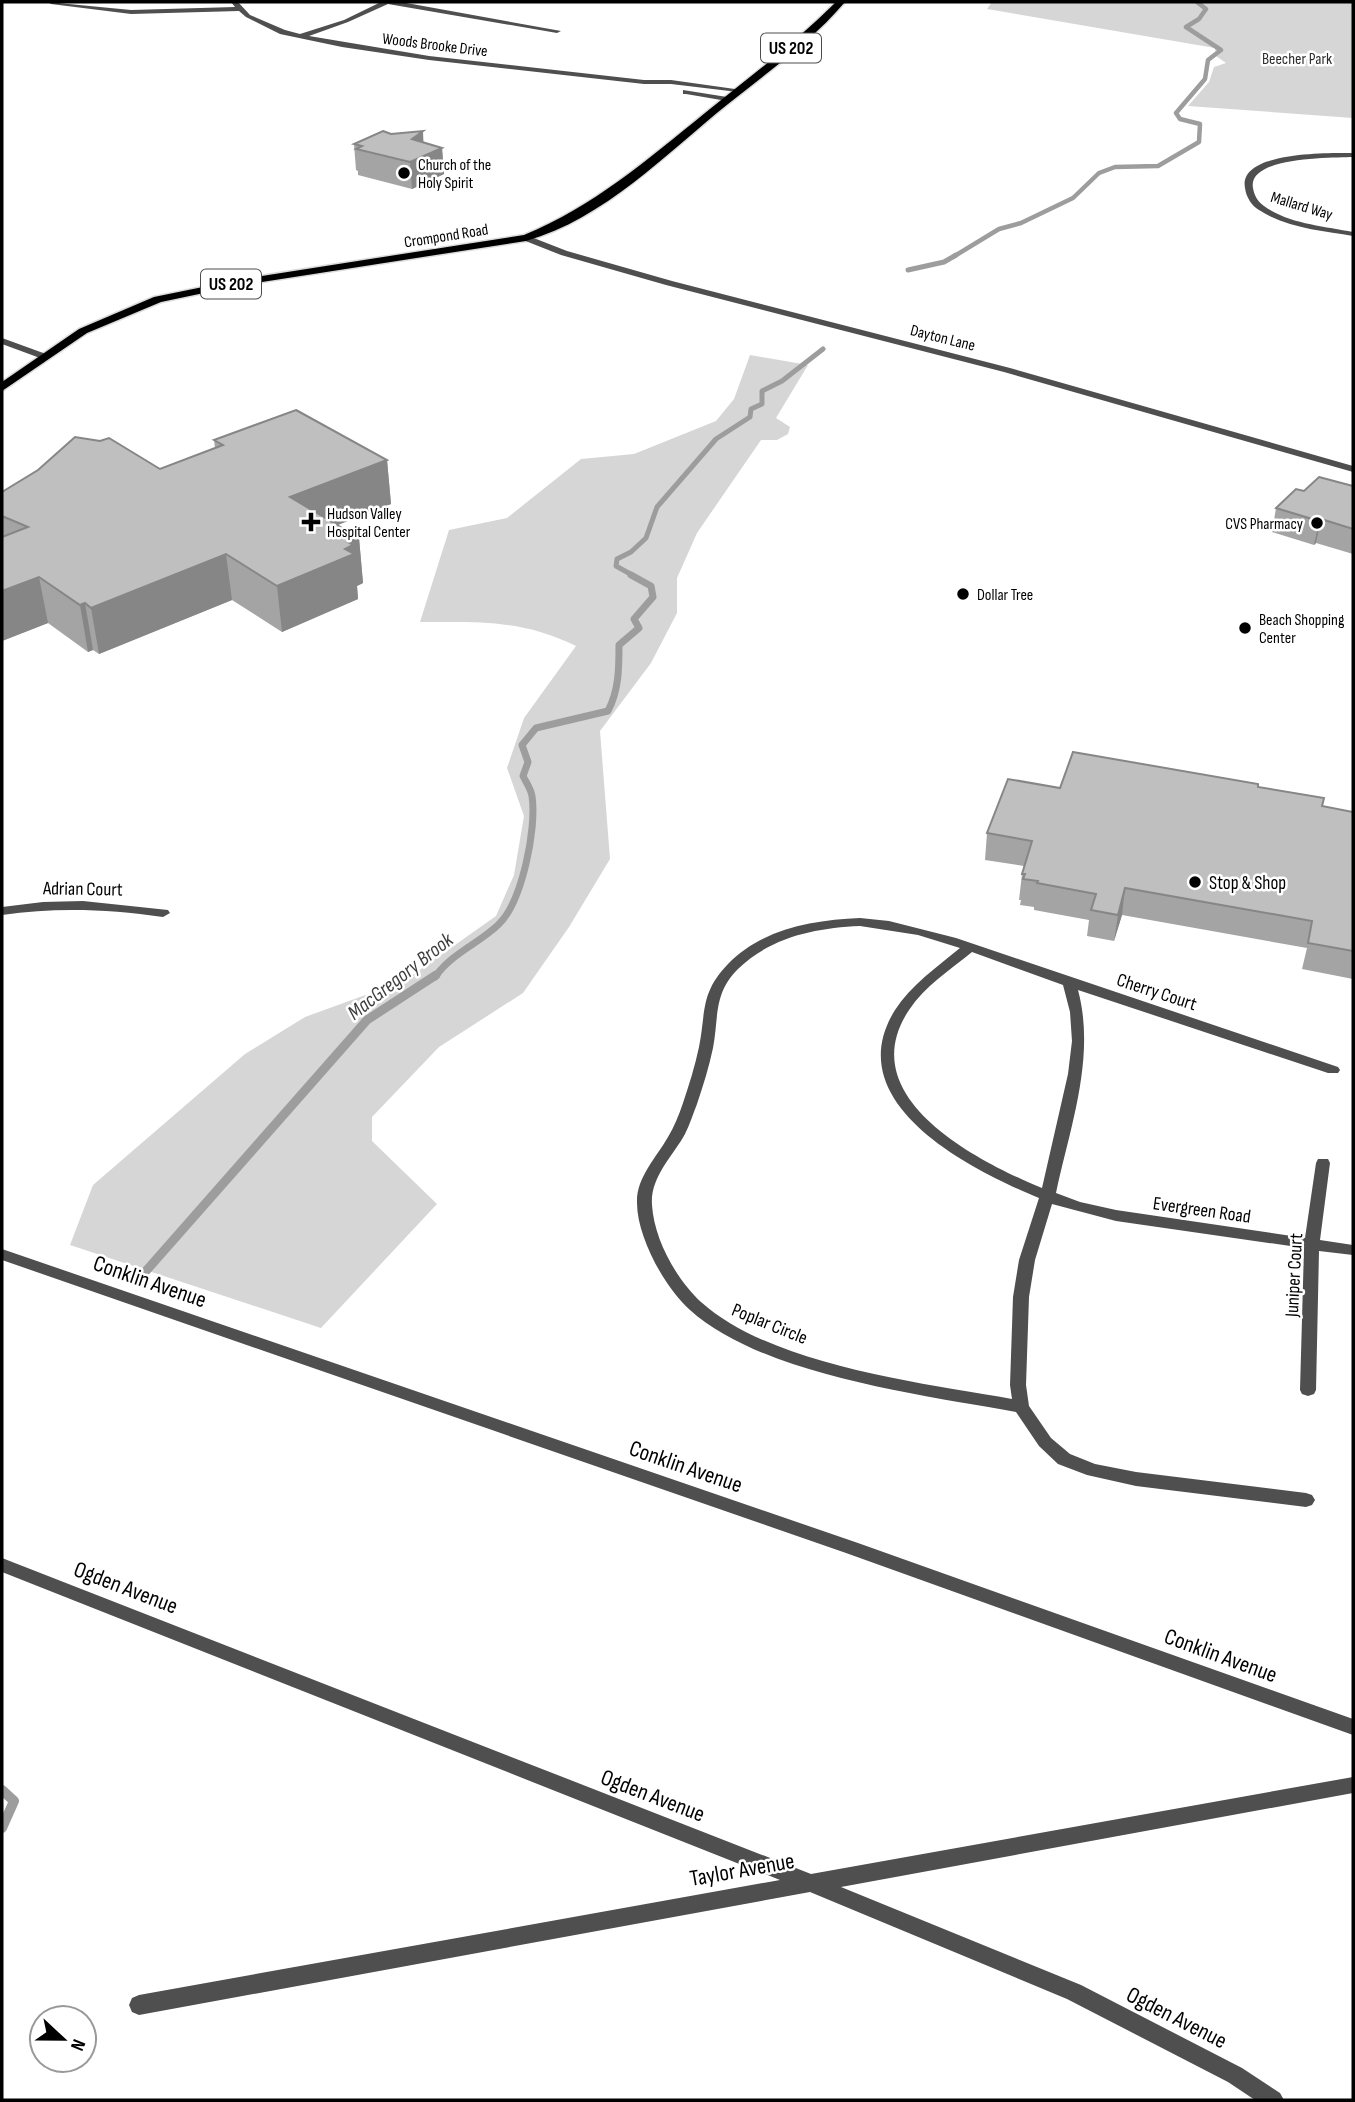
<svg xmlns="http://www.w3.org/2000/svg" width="1355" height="2102" font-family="'Sofia Sans Condensed',sans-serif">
<rect width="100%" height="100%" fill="#fff"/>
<!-- green -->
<g fill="#d6d6d6">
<path d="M992 2H1353V118L1188 106 1209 82 1214 67 1226 63 1216 56 1215 48 987 9Z"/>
<path d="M750 355 808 365 776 418 790 427 788 434 777 440H761L697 533 677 578V613L651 663 600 731 610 859 569 927 523 993 439 1047 372 1117V1141L437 1204 321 1328 70 1245 93 1185 245 1054 305 1017 404 981 496 916 514 875 524 816 507 768 524 718 576 646C521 619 478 622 420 622L449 530 507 518 581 459 634 454 716 421 734 399Z"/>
</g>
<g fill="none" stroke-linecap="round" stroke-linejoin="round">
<!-- stream-far4 -->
<path stroke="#9d9d9d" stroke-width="4.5" d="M953 257 999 229 1021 223 1073 198 1099 173 1115 167 1158 166 1199 142 1200 124 1180 119 1176 113 1205 79 1208 60 1221 50 1186 27 1199 19 1206 9 1197 2"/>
<!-- stream-far3 -->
<g stroke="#9d9d9d" stroke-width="5">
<path d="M908 270 944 262 956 255"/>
<path d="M634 576 616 566 617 559 631 552 646 538 657 507 716 439 750 417 751 409 762 404V391L782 381 823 349"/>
</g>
<!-- stream-far2 -->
<path stroke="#9d9d9d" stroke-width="7" d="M435 977C452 953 478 944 498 925 522 903 537 828 532 796 531 789 526 782 523 776L528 762 522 745 536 728 608 711C619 690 619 668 619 645L639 628 634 619 653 597 651 586 631 575"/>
<!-- stream-far1 -->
<path stroke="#9d9d9d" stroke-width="9" d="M146 1271 367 1020 436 975"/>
<!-- stream -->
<path stroke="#9d9d9d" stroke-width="10" d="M2 1790 14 1801 2 1828"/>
<defs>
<path id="primary" d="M836 2H845C812 41 768 72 728 104 667 153 604 219 526 241L242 285 161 302 87 333 2 391V382L79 329 154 297 242 279 524 235C593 207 648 159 705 113 750 77 796 42 836 2Z"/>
</defs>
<!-- primary casing -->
<use href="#primary" stroke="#dbdbdb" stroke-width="3"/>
<!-- minor -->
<g fill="#4f4f4f" fill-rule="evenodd">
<path d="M48 2 131 10 235 7 231 2H238L250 15 285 30 300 34 344 20 381 2H401L561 31 557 33 388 4 348 22 309 36 429 56 644 80H671L742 90 738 92 671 84H644L429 60 342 47 280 34 246 17 239 11 131 14 51 4Z"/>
<path d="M683 90 727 97 731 99 727 101 686 94H683Z"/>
<path d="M1353 153V157C1333 158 1247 156 1253 188 1254 195 1258 202 1264 206 1289 224 1324 226 1353 232V236C1323 231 1286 228 1259 210 1252 206 1246 197 1245 188 1238 151 1330 153 1353 153Z"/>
<path d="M2 338 46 354 48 356 40 358 2 344Z"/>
<path d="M83 901 168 910 170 913 163 917C108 909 56 907 2 915V907L43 902Z"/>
<path d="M860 918 889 921 956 938 1338 1067 1340 1070 1338 1073H1328L1078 990C1096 1057 1070 1127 1056 1193L1080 1202 1116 1210 1305 1238 1316 1163 1318 1159H1328L1330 1163 1320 1240 1353 1245V1255L1319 1251 1316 1390 1314 1394 1308 1396 1302 1394 1300 1390 1304 1248 1116 1221 1052 1204 1035 1260 1029 1297 1026 1385 1029 1406 1051 1438 1070 1454 1095 1464 1136 1472 1306 1493 1312 1495 1315 1500 1312 1505 1306 1507 1136 1486 1087 1475 1058 1464 1039 1446 1016 1412C922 1395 762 1375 690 1310 665 1288 637 1237 637 1203 636 1178 656 1158 668 1137 674 1127 679 1115 683 1103 689 1085 695 1066 699 1047 706 1012 700 993 728 964 762 929 812 920 860 918ZM860 926 918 935 960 948C937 967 911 985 895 1010 837 1103 971 1170 1039 1198L1019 1260 1013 1297 1010 1385 1012 1399C921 1383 771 1365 701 1302 676 1279 654 1239 652 1205 650 1177 673 1156 685 1134 690 1124 693 1114 697 1104 703 1086 709 1067 713 1048 719 1017 713 994 738 969 771 937 815 928 860 926ZM972 952 1063 985 1070 1012 1072 1041 1068 1074 1042 1188C977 1161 851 1097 909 1010 925 986 950 970 972 952Z"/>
<path d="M2 1558 811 1874 1353 1777V1793L841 1887 1081 1985 1242 2068 1280 2093 1284 2100H1255L1228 2082 1067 1999 810 1892 139 2015 132 2012 129 2005 132 1998 139 1995 780 1880 2 1572Z"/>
</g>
<!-- tertiary -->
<g fill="#4f4f4f" fill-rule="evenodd">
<path d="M526 235 567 251 672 281 1010 368 1353 466V472L1004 372 666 285 561 255 523 240 522 238Z"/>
<path d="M2 1249 858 1543 1353 1719V1735L846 1553 2 1260Z"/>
</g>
<!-- primary -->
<use href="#primary" fill="#000" fill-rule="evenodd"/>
</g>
<!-- wall -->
<g fill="#a4a4a4">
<path d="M423 143 442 148 444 174 412 189 358 175V171L356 170 354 144Z"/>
<path d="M214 440 387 460 391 504 337 525 359 538 363 583 357 586 358 599 282 632 232 600 99 654 93 650 88 652 48 623 2 641V492L38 470 160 469 215 448Z"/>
<path d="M1353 486V554L1316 543 1314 545 1272 532 1276 508 1304 491Z"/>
<path d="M1258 787 1322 806 1353 812V979L1302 969 1307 948 1122 915 1114 941 1087 936 1089 920 1034 910V907L1020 905 1021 900H1019L1022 874 1024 866 985 860 987 833 1060 788Z"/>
</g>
<!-- shaded-wall -->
<g fill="#868686">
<path d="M423 131 424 156 442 148 444 174 412 189 410 162 412 139Z"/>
<path d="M387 460 391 504 295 542 290 497Z"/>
<path d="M1321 519 1316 543 1314 545 1319 521Z"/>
<path d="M359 538 363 583 357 586 358 599 282 632 277 586 345 549 348 542Z"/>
<path d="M226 554 232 600 99 654 91 608Z"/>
<path d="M39 577 48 623 2 641V591Z"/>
<path d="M85 603 93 650 88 652 80 605Z"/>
<path d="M1125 888 1122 915 1114 941 1118 915Z"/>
</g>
<!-- building -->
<g fill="#bfbfbf" stroke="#868686" stroke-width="2">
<path d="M383 131 391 134 423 131 412 139 442 148 410 162 356 149 362 146 354 144Z"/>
<path d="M296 410 387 460 290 497 359 538 348 542 353 545 345 549 354 554 277 586 226 554 91 608 85 603 80 605 39 577 2 591V537L28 527 2 516V492L38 470 75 437 100 441 109 438 160 469 223 445 214 440Z"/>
<path d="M1319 477 1353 486V529L1321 519 1319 521 1276 508 1296 489 1304 491Z"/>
<path d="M1073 752 1258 784V787L1324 798 1322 806 1353 812V951L1308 943 1312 921 1125 888 1118 915 1091 910 1096 894 1037 883 1038 881 1023 879 1025 874H1022L1032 841 987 833 1008 779 1060 788Z"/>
</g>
<!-- markers -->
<g fill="#000" stroke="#fff" stroke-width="2.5">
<circle cx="404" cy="173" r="7"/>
<path d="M307.5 511.5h7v7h7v7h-7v7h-7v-7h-7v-7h7z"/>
<circle cx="1317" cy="523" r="7"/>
<circle cx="963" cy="594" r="7"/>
<circle cx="1245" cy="628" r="7"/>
<circle cx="1195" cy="882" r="7"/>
</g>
<g text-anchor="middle" stroke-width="5" stroke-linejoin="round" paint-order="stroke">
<!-- far-street labels -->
<g font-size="16" fill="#000" stroke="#fff">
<text transform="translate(435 44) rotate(7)" y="6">Woods Brooke Drive</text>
<text transform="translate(1302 205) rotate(17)" y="6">Mallard Way</text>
<text transform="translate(446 235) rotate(-9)" y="6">Crompond Road</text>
<text transform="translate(943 337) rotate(14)" y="6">Dayton Lane</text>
</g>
<!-- far-park labels -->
<g font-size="16" fill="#2d2d2d" stroke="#fff">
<text x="1297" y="64">Beecher Park</text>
</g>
<!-- far-poi labels -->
<g font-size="16" fill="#000" stroke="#fff" text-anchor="start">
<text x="418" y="170">Church of the<tspan x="418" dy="18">Holy Spirit</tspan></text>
<text x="327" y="519">Hudson Valley<tspan x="327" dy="18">Hospital Center</tspan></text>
<text x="1303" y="529" text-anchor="end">CVS Pharmacy</text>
<text x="977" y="600">Dollar Tree</text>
<text x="1259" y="625">Beach Shopping<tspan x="1259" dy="18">Center</tspan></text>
</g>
<!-- shield labels -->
<g fill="#fff" stroke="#4c4c4c" stroke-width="2">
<rect x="761" y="33.5" width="60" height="29" rx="5"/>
<rect x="201" y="269.5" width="60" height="29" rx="5"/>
</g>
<g font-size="18" font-weight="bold" fill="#000">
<text x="791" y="54">US 202</text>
<text x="231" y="290">US 202</text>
</g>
<!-- poi labels -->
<g font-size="19" fill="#000" stroke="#fff" text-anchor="start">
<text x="1209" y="889">Stop &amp; Shop</text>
</g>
<!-- street labels -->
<g font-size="19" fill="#000" stroke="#fff">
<text transform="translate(83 888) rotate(1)" y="7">Adrian Court</text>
<text transform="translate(1157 991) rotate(18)" y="7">Cherry Court</text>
<text transform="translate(1202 1209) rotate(8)" y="7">Evergreen Road</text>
<text transform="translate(1293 1275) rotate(-87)" y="7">Juniper Court</text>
<text transform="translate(770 1323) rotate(22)" y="7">Poplar Circle</text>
</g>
<!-- water labels -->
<g font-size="21" font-style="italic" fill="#3e3e3e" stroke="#fff">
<text transform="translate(400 976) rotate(-38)" y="7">MacGregory Brook</text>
</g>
<!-- near-street labels -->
<g font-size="23" fill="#000" stroke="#fff">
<text transform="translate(150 1281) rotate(19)" y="8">Conklin Avenue</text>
<text transform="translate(686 1466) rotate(19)" y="8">Conklin Avenue</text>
<text transform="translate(126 1587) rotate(21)" y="8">Ogden Avenue</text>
<text transform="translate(1221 1655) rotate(20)" y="8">Conklin Avenue</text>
<text transform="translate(653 1795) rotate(21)" y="8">Ogden Avenue</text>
<text transform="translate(742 1869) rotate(-10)" y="8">Taylor Avenue</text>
<text transform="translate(1177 2017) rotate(27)" y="8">Ogden Avenue</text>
</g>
</g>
<!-- border -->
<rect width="1355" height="2102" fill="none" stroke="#000000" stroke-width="7"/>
<!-- north arrow -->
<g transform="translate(63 2039) rotate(112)"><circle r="33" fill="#ffffff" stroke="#999999" stroke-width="2"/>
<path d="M0-5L12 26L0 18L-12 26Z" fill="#000000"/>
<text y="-10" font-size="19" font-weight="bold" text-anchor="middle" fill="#000000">N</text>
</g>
</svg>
